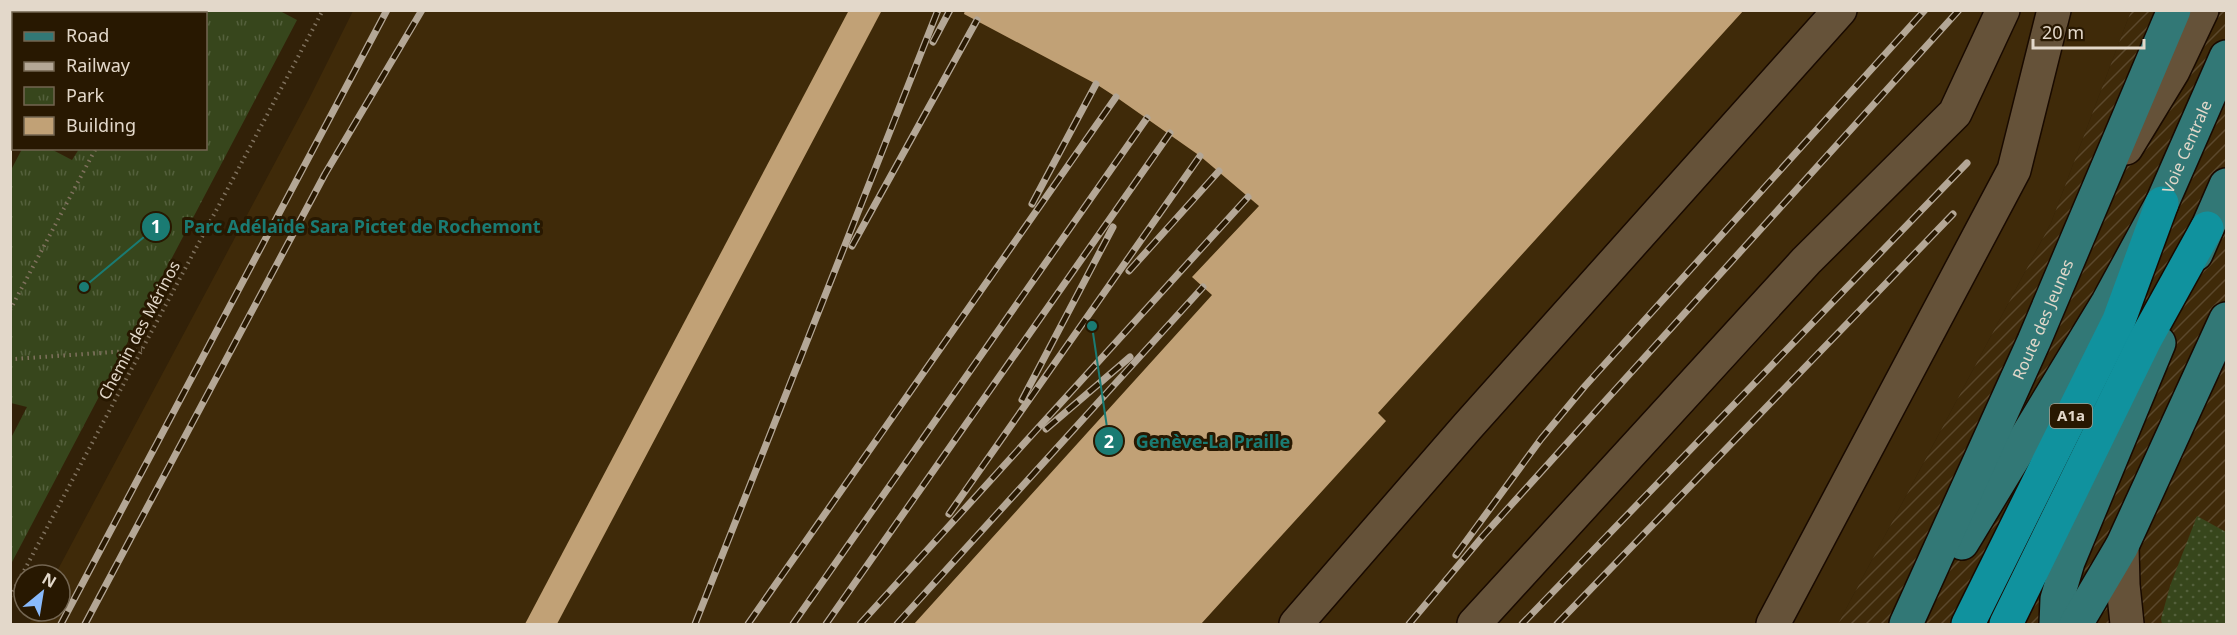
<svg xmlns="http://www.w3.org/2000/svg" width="2237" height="635" font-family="'Noto Sans',sans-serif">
<defs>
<pattern id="industrial-furrows" width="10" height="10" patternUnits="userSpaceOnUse" patternTransform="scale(1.5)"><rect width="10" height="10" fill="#3f2a09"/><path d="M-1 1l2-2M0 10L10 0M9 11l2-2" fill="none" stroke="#5b482c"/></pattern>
<pattern id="grass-dots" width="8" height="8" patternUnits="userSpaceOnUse" patternTransform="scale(1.5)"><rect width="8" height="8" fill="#37461c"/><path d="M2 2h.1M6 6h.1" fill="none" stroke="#54603c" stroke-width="1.8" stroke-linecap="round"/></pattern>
<pattern id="park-tufts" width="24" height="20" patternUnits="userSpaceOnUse" patternTransform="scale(1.5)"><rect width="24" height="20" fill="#37461c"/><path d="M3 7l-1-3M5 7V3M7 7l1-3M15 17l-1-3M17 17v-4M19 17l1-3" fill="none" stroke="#54603c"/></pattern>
</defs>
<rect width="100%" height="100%" fill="#322108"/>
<!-- built -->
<path fill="#3f2a09" d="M353 11H2131L2051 223 1838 624H29L36 611H60V575H55L309 99Z"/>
<!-- industrial -->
<path fill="url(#industrial-furrows)" d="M2131 11H2226V624H1838L2051 223Z"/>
<!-- grass -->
<path fill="url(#grass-dots)" d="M2197 516 2226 532V624H2162L2161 619 2170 586Z"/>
<!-- park -->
<path fill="url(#park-tufts)" d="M156 10 280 11 297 20 11 564V438L27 407 11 403V170L22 149H51L72 160 79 149 206 148V14L154 13Z"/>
<!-- building -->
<g fill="#c1a176">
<path d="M10 10H122L127 14H14V108L10 114Z"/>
<path d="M849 10H882L557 624H525Z"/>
<path d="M965 10H1744L1378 413 1386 421 1201 624H914L1212 295 1192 277 1259 206 1200 156 1116 97 1096 84 964 14Z"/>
</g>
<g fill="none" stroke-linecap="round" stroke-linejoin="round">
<defs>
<g id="minor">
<path d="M2126 148 2173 71 2202 10"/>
<path d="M2122 546 2123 585 2127 624"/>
<path d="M1296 624 1467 427 1840 10"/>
<path d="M1474 624 1806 261 1955 113 2003 10"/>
<path d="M1773 624 2014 170 2054 10"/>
</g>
<g id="major">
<path d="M2196 254 2226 185"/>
<path id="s1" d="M1962 543 2108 302 2162 203 2226 57"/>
<path id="s2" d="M1906 624 2034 341 2174 10"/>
<path d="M2056 624 2057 599 2068 562 2159 343"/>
<path d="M2076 624 2122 546 2226 319"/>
</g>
<g id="highway">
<path d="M1968 624 2119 320 2162 203"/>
<path d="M2006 624 2145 340 2207 228"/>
</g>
</defs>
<!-- minor casing -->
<use href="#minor" stroke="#190a00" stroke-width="36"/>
<!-- major casing -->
<use href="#major" stroke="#190a00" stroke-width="36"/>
<!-- highway casing -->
<use href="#highway" stroke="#190a00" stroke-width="36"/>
<!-- path -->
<g stroke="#7f715d" stroke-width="4" stroke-dasharray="1.5 4.5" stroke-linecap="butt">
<path d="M167 14 169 10"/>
<path d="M10 310 96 148"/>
<path d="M10 357 14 359 142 350"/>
<path d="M10 597 323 10"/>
</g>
<!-- minor -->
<use href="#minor" stroke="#655239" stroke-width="33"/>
<!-- major -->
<use href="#major" stroke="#327876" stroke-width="33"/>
<!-- highway -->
<use href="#highway" stroke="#10929e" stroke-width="33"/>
<defs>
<g id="rail">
<path d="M933 42 950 10"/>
<path d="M1032 204 1096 84"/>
<path d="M852 246 977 20"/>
<path d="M1129 271 1219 171"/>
<path d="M1022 400 1113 227"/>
<path d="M1046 429 1130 357"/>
<path d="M949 514 1200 156"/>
<path d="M1456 555 1541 439 1585 386 1925 10"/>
<path d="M61 624 387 10"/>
<path d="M85 624 325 174 422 10"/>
<path d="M695 624 938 10"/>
<path d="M748 624 1116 97"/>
<path d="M793 624 1147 118"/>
<path d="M826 624 1170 133"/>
<path d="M860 624 1248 197"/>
<path d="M897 624 1203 287"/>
<path d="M1409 624 1483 536 1959 10"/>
<path d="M1522 624 1967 163"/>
<path d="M1557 624 1953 214"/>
</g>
</defs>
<!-- rail casing -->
<use href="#rail" stroke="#b4a796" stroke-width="7"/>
<!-- rail -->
<use href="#rail" stroke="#281801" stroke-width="4.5" stroke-dasharray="14" stroke-linecap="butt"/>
</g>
<g text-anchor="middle" stroke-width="6" stroke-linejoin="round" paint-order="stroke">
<!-- shield labels -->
<rect fill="#281801" stroke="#ab9e8e" stroke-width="1.5" x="2050" y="404" width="42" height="24" rx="4.5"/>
<g font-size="15" font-weight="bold" fill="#e3d8ca">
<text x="2071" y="421">A1a</text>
</g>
<!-- street labels -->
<g font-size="16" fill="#e3d8ca" stroke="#281801">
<text dy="6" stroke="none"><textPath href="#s1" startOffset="456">Voie Centrale</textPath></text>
<text dy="6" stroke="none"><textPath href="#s2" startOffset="334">Route des Jeunes</textPath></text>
<text transform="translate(139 330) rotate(-62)" y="6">Chemin des Mérinos</text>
</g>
</g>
<!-- callouts -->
<path fill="none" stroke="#1a7b73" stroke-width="2" d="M84 287L156 227M1092 326L1109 441"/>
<g fill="#1a7b73" stroke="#281801" stroke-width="2">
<circle cx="84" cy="287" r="6"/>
<circle cx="1092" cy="326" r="6"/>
<circle cx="156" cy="227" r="15"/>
<circle cx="1109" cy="441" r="15"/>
</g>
<g font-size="18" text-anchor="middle" font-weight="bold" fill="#fff">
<text x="156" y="233">1</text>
<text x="1109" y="448">2</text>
</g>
<g font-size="18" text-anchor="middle" font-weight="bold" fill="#1a7b73" stroke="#281801" stroke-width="6" stroke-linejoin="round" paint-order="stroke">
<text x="362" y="233">Parc Adélaïde Sara Pictet de Rochemont</text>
<text x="1213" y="448">Genève-La Praille</text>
</g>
<!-- border -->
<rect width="2237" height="635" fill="none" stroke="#e3d8ca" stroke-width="24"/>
<!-- legend -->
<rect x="12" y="12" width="195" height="138" fill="#281801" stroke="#736551" stroke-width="1.5"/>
<rect x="24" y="32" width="30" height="9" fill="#327876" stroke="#736551" stroke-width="1.5"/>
<text x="66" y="42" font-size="18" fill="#e3d8ca">Road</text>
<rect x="24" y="62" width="30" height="9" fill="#b4a796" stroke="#736551" stroke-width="1.5"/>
<text x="66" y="72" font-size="18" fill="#e3d8ca">Railway</text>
<rect x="24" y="87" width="30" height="18" fill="url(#park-tufts)" stroke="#736551" stroke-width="1.5"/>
<text x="66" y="102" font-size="18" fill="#e3d8ca">Park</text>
<rect x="24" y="117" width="30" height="18" fill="#c1a176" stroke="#736551" stroke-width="1.5"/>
<text x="66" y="132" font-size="18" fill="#e3d8ca">Building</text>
<!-- north arrow -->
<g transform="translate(42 593) rotate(30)"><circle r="28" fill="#281801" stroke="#736551" stroke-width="1.5"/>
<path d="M0-4.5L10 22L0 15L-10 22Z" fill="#89bafc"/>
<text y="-9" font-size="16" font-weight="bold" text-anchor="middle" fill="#e3d8ca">N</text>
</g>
<!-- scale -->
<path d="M2033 39v9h111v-9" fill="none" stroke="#e3d8ca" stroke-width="3"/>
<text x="2042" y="39" font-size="18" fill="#e3d8ca" stroke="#281801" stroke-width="4.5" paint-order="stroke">20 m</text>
</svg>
